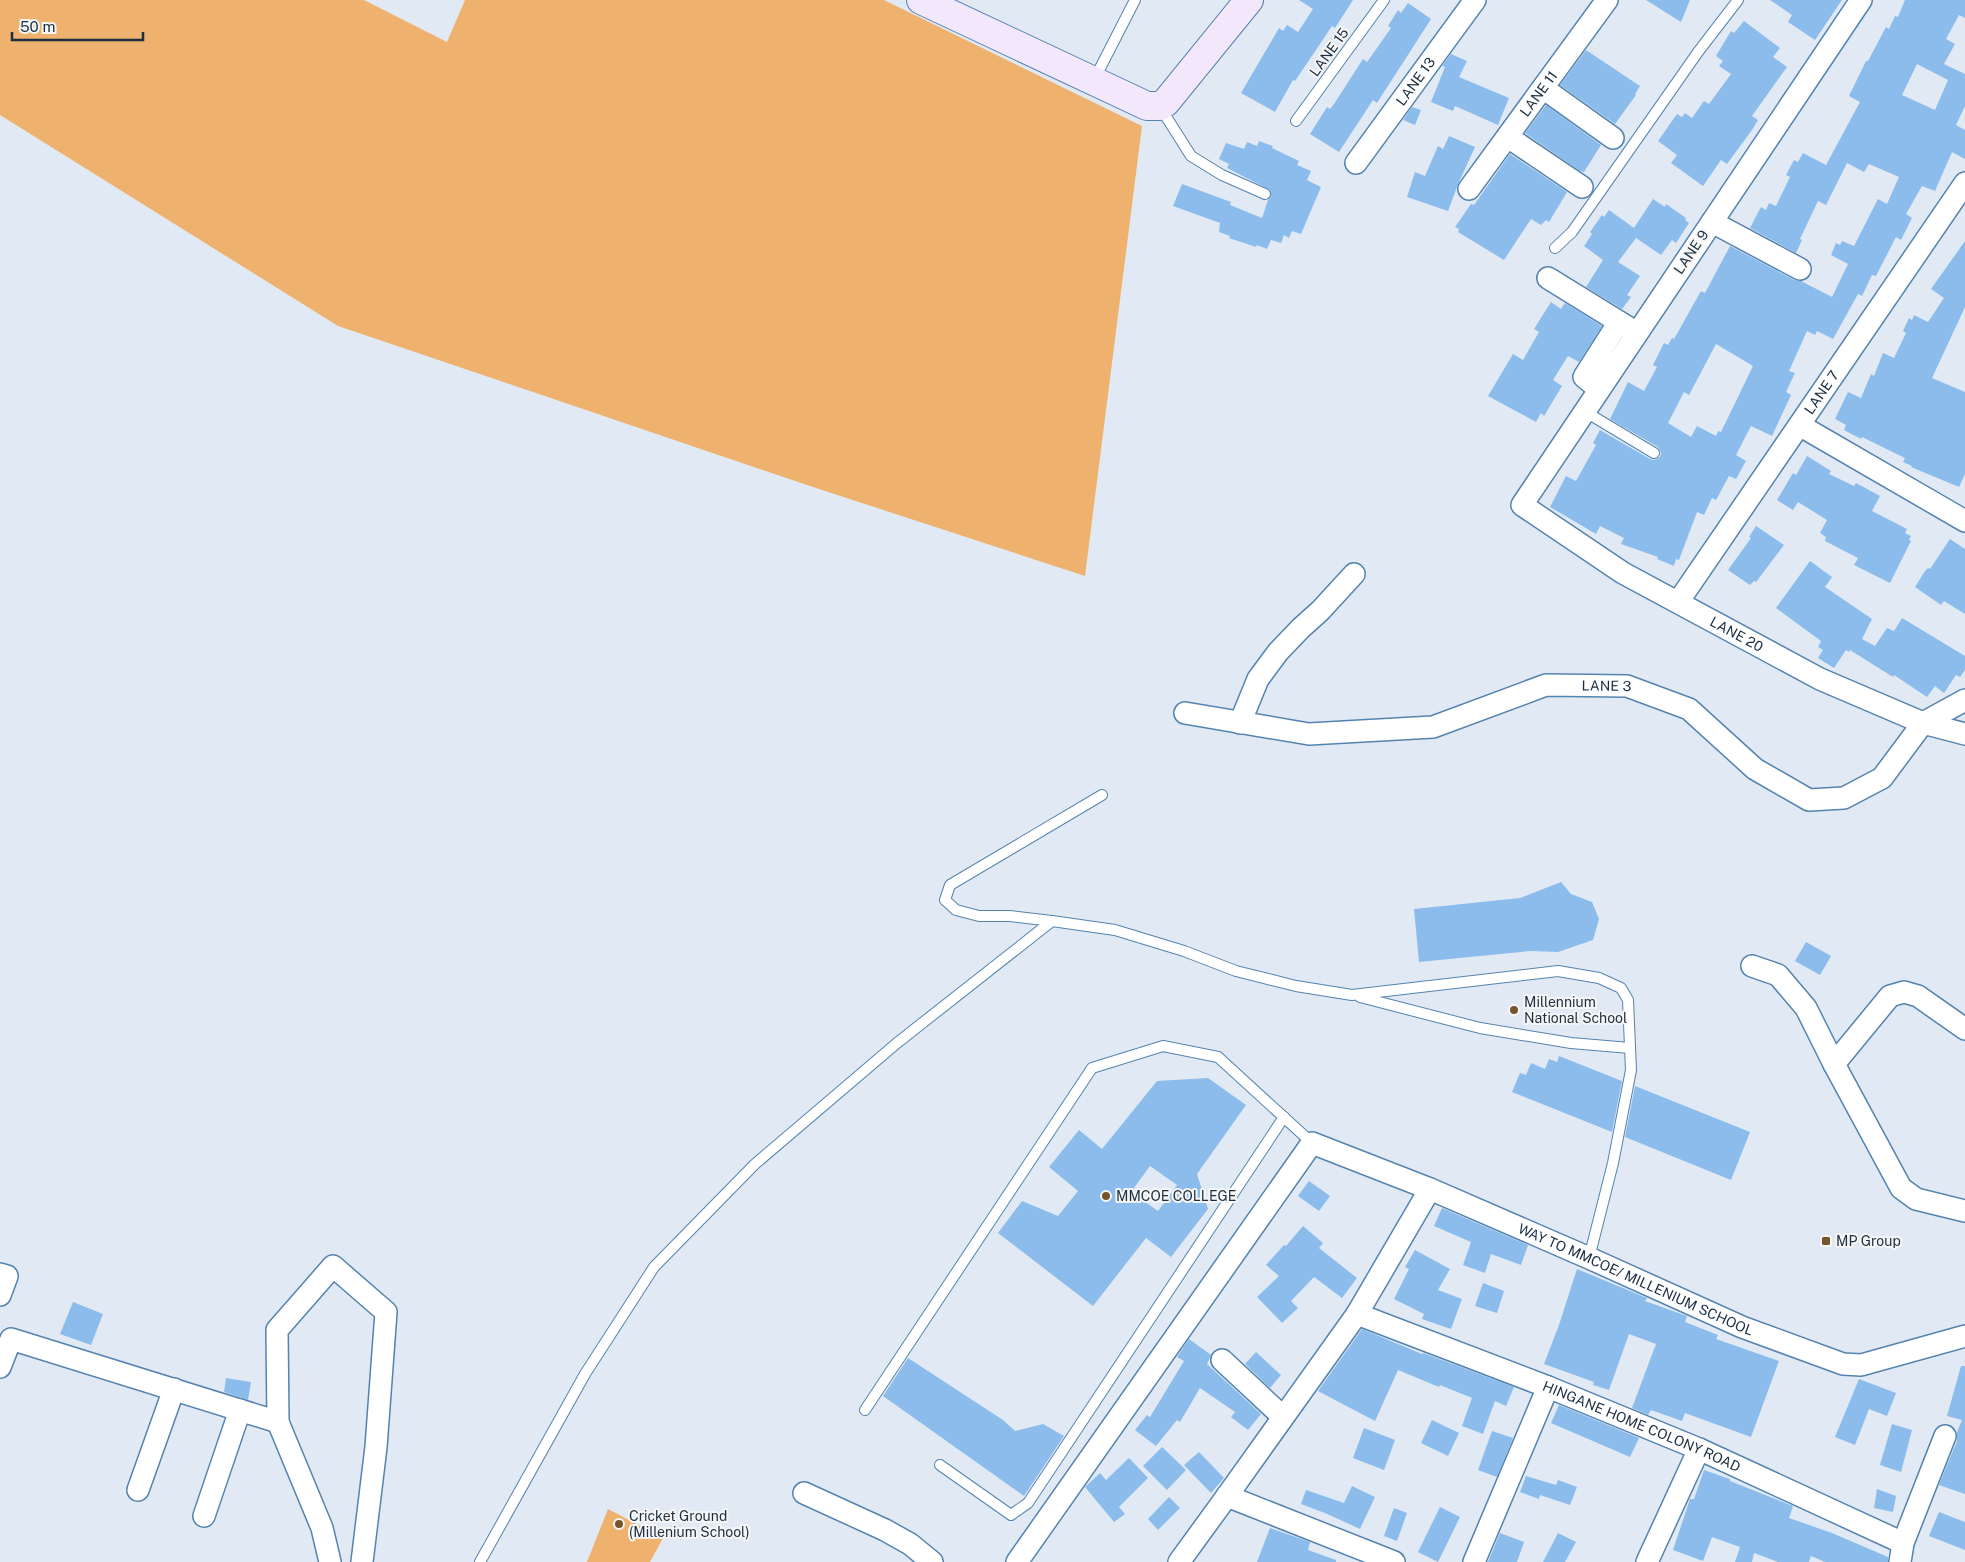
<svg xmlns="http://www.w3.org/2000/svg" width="1965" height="1562" font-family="'Public Sans',sans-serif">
<rect width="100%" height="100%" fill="#e1eaf4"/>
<!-- green -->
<g fill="#eeb16e">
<path d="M0 0H364L447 42 465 0H884L1142 126 1085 576 816 488 338 326 0 115Z"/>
<path d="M608 1509 663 1538 650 1562H587Z"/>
</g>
<!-- building -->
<g fill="#8bbceb" fill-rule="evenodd">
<path d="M1299 0H1353L1335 28 1332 26 1328 32 1295 81 1293 80 1275 112 1241 93 1279 28 1283 31 1287 25 1298 32 1313 9Z"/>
<path d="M1646 0H1690L1681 22Z"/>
<path d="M1770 0H1842L1815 40 1788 22 1792 15Z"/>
<path d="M1905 0H1965V18L1959 15 1946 39 1955 44 1944 64 1965 74V106L1956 125 1965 130V159L1952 152 1935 191 1922 186 1906 214 1912 218 1901 240 1896 237 1876 276 1872 275 1862 296 1858 294 1833 339 1817 331 1815 335 1807 331 1789 371 1795 373 1786 392 1791 395 1772 436 1751 426 1736 455 1746 461 1736 479 1729 476 1716 500 1712 498 1704 515 1697 512 1679 560 1676 559 1674 566 1657 559 1658 557 1621 544 1624 538 1600 526 1596 534 1550 507 1566 476 1576 481 1596 445 1593 443 1600 430 1650 459 1654 460 1660 457 1661 453 1658 447 1610 419 1628 382 1644 391 1657 367 1653 365 1664 343 1668 345 1672 338 1674 339 1701 291 1705 293 1730 246 1794 280 1801 281 1832 297 1848 264 1831 255 1836 243 1840 245 1842 241 1854 246 1878 199 1887 204 1899 177 1869 164 1864 172 1847 163 1826 205 1818 201 1800 239 1802 240 1796 253 1750 228 1761 207 1766 210 1769 203 1776 206 1790 177 1786 175 1794 160 1798 162 1803 153 1826 165 1860 102 1849 96 1866 61H1868L1886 27 1889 29 1895 16 1898 17ZM1917 64 1948 80 1935 110 1902 95ZM1716 344 1753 366 1721 432 1718 431 1716 436 1697 426 1691 437 1668 423 1684 392 1689 395Z"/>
<path d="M1408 3 1431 19 1377 103 1373 100 1339 152 1310 134 1327 107 1330 109 1334 104 1363 59 1367 62 1372 55 1391 28 1388 26 1398 10 1401 13Z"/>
<path d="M1744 21 1780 48 1773 57 1787 67 1752 116 1758 120 1752 130 1727 164 1721 160 1703 186 1671 163 1677 155 1658 141 1677 114 1682 117 1685 113 1692 118 1704 101 1709 104 1731 74 1719 66 1723 61 1716 56 1731 31 1734 33Z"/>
<path d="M1586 50 1640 86 1635 94 1636 95 1615 124 1560 85Z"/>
<path d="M1451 54 1467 61 1459 77 1509 98 1498 125 1455 106 1453 111 1431 102 1445 67 1442 66Z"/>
<path d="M1546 105 1601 145 1584 172 1580 171 1525 133Z"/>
<path d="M1412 107 1421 110 1415 125 1403 120Z"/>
<path d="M1449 136 1475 147 1459 182 1448 211 1407 197 1415 172 1425 176 1438 146 1443 149Z"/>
<path d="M1259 141 1273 146 1272 148 1299 161 1297 165 1311 171 1307 180 1321 187 1301 234 1292 231 1289 238 1284 235 1281 243 1271 240 1267 249 1257 245 1256 247 1229 238 1230 236 1219 232 1220 223 1173 206 1182 184 1231 202 1230 205 1262 218 1268 200 1271 196 1270 190 1227 168 1229 164 1219 159 1226 143 1244 149 1247 142 1257 146Z"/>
<path d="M1510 154 1567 192 1549 222 1546 220 1541 225 1531 219 1504 260 1458 232 1459 229 1455 227 1471 204 1474 205Z"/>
<path d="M1653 199 1665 207 1666 204 1686 218 1685 220 1689 223 1676 243 1672 240 1661 255 1636 238 1618 262 1640 276 1627 295 1631 297 1622 309 1586 287 1603 260 1584 246 1592 234 1590 232 1602 215 1604 217 1609 210 1634 228Z"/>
<path d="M1965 241V307L1932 378 1965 392V474L1959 487 1911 467 1912 466 1903 462 1905 458 1862 437 1861 439 1844 430 1846 425 1835 419 1848 392 1861 398 1871 374 1874 376 1883 353 1894 358 1906 333 1903 331 1909 318 1912 320 1914 315 1928 322 1944 298 1931 289Z"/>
<path d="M1551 302 1561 309 1565 303 1602 326 1579 362 1568 356 1553 380 1562 386 1544 416 1541 413 1536 422 1488 396 1513 354 1523 360 1539 332 1534 329Z"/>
<path d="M1807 456 1831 471 1829 474 1854 486 1856 483 1880 496 1872 511 1907 529 1905 533 1911 536 1909 540 1911 541 1890 583 1854 565 1858 558 1825 541 1826 537 1820 533 1827 520 1798 502 1793 510 1777 500 1793 473 1796 475Z"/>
<path d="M1756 526 1784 545 1756 582 1754 581 1750 585 1728 570 1751 538 1749 537Z"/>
<path d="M1950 539 1965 549V614L1944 601 1941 605 1915 587 1925 571 1928 568 1930 569Z"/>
<path d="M1810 561 1832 577 1825 587 1872 619 1862 639 1875 646 1887 628 1894 631 1902 618 1965 656V670L1960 677 1956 675 1944 693 1935 686 1927 697 1894 675 1893 677 1850 650 1849 652 1846 650 1834 668 1818 658 1823 650 1818 647 1821 641 1776 608Z"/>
<path d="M1561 882 1571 894 1592 902 1599 919 1593 940 1558 952 1530 951 1419 962 1414 909 1520 898Z"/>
<path d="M1806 942 1831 956 1820 975 1795 961Z"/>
<path d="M1559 1056 1622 1081 1612 1132 1512 1092 1520 1073 1526 1075 1531 1063 1545 1069 1549 1059 1557 1062Z"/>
<path d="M1208 1078 1246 1105 1197 1174 1208 1209 1171 1257 1146 1238 1093 1306 998 1233 1022 1201 1058 1216 1078 1191 1049 1167 1079 1130 1102 1149 1157 1081ZM1150 1166 1177 1185 1158 1211 1131 1192Z"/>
<path d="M1635 1086 1750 1132 1731 1180 1625 1137Z"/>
<path d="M1309 1181 1330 1196 1319 1211 1298 1196Z"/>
<path d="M1442 1208 1528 1245 1521 1265 1491 1254 1485 1273 1463 1265 1471 1242 1434 1226Z"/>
<path d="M1303 1226 1323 1243 1319 1248 1357 1278 1342 1298 1314 1277 1291 1301 1298 1308 1282 1323 1257 1297 1279 1276 1266 1265 1284 1245 1286 1246Z"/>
<path d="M1415 1250 1450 1269 1438 1290 1462 1299 1451 1329 1422 1319 1424 1314 1394 1299 1409 1269 1405 1267Z"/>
<path d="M1577 1269 1647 1298 1645 1301 1687 1316 1685 1322 1718 1335 1716 1339 1779 1361 1751 1437 1685 1413 1682 1421 1651 1410 1648 1415 1632 1408 1656 1344 1629 1334 1609 1390 1593 1385 1594 1382 1544 1364 1559 1325Z"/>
<path d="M1483 1283 1504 1291 1497 1313 1475 1306Z"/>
<path d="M73 1302 103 1314 91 1345 60 1334Z"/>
<path d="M1362 1329 1422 1354 1423 1353 1514 1387 1506 1406 1495 1401 1483 1434 1462 1426 1472 1398 1440 1385 1439 1387 1398 1370 1375 1421 1318 1391Z"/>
<path d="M1189 1339 1211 1355 1207 1364 1261 1414 1248 1430 1231 1417 1235 1412 1200 1388 1180 1422 1177 1420 1156 1446 1135 1430 1147 1415 1150 1417 1184 1361 1177 1357Z"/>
<path d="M1256 1352 1281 1375 1270 1388 1245 1364Z"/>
<path d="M908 1358 1003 1420 1015 1431 1043 1424 1064 1436 1024 1496 883 1396Z"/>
<path d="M1961 1366H1965V1494L1939 1485 1957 1441V1432L1962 1420 1947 1416Z"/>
<path d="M226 1378 251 1382 248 1400 224 1392Z"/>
<path d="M1859 1379 1896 1393 1887 1416 1869 1409 1855 1445 1835 1437Z"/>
<path d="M1559 1405 1639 1438 1630 1457 1551 1423Z"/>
<path d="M1432 1420 1459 1433 1448 1456 1421 1443Z"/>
<path d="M1892 1424 1912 1430 1901 1472 1880 1465Z"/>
<path d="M1364 1428 1395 1440 1384 1470 1353 1458Z"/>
<path d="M1492 1431 1513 1438 1497 1477 1478 1470Z"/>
<path d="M1162 1447 1186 1470 1167 1490 1143 1466Z"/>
<path d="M1199 1452 1224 1478 1211 1493 1184 1465Z"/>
<path d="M1129 1458 1148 1478 1119 1507 1125 1514 1114 1522 1085 1487 1100 1473 1106 1480Z"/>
<path d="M1704 1470 1730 1479V1481L1793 1506 1789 1518 1832 1533 1888 1557V1562H1825L1811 1556 1809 1562H1778L1754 1553 1752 1562H1735L1740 1547 1712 1537 1703 1561 1673 1550 1690 1499H1694Z"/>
<path d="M1526 1476 1556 1485 1558 1480 1577 1487 1570 1505 1540 1495 1539 1499 1520 1492Z"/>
<path d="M1352 1486 1375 1497 1360 1529 1325 1513 1301 1504 1306 1490 1344 1503Z"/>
<path d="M1877 1489 1896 1496 1893 1512 1874 1508Z"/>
<path d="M1169 1497 1180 1508 1158 1530 1148 1519Z"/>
<path d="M1440 1507 1460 1517 1438 1562 1418 1552Z"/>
<path d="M1394 1508 1407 1513 1397 1541 1384 1536Z"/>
<path d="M1939 1512 1965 1522V1550L1929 1536Z"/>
<path d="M1270 1528 1310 1542 1308 1550 1336 1560V1562H1257Z"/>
<path d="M1500 1533 1524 1542 1517 1562H1488Z"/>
<path d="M1558 1533 1576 1542 1565 1562H1543Z"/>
</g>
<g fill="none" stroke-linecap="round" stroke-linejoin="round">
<defs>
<g id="lane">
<path d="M1094 80 1135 0"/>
<path d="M1160 107 1191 156 1222 175 1265 194"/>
<path d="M1296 121 1384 0"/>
<path d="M1555 248 1572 232 1698 52 1738 0"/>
<path d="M1584 411 1654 453"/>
<path d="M1052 921 1115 930 1184 951 1236 971 1296 986 1352 995 1558 971 1599 978 1621 988 1628 1000 1631 1070 1613 1163 1589 1258"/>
<path d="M1360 997 1480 1028 1571 1043 1630 1048"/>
<path d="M865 1410 1092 1068 1163 1046 1218 1057 1312 1143"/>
<path d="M940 1465 1011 1515 1028 1503 1284 1117"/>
<path d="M480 1562 585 1374 654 1267 755 1164 897 1043 1052 921 1010 916H979L956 910 945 900 950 885 1102 795"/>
</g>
<g id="street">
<path id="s1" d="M1861 0 1522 505 1623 573 1820 679 1923 723 1965 734"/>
<path d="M1543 88 1613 138"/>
<path d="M1508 137 1582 187"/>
<path id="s2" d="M1356 163 1475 0"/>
<path id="s3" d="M1469 189 1607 0"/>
<path d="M1712 222 1800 269"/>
<path d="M1548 278 1637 333"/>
<path d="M1599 389 1584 377 1619 322"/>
<path d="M1801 426 1965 521"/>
<path id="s4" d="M1678 602 1965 183"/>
<path id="s5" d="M1185 713 1309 734 1433 727 1546 685 1627 686 1689 709 1755 769 1809 800 1844 798 1882 778 1923 723 1965 700"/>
<path d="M1240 723 1258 679 1278 652 1301 628 1320 611 1354 574"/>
<path d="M1752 966 1778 975 1806 1008 1834 1064 1901 1188 1916 1199 1965 1211"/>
<path d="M1834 1064 1890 996 1904 992 1918 996 1965 1029"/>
<path d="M0 1274 7 1276 0 1295"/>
<path id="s6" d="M1357 1314 1548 1387 1699 1449 1903 1543"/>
<path d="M1222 1360 1283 1417"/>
<path d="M0 1367 11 1339 278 1422 277 1330 333 1266 386 1312 376 1447 362 1562"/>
<path d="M278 1422 322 1528 330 1562"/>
<path d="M138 1490 174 1389"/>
<path d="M804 1493 885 1530 910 1544 932 1562"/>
<path d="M1227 1496 1394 1562"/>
<path d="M204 1516 240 1410"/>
<path id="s7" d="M1017 1562 1312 1143 1430 1189 1589 1258 1742 1327 1843 1364 1861 1365 1965 1336"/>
<path d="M1179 1562 1227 1496 1357 1314 1430 1189"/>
<path d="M1474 1562 1548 1387"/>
<path d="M1647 1562 1699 1449"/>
<path d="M1900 1562 1903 1543 1945 1436"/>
</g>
<path id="secondary" d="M921 0 1147 106H1160L1166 102 1249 0"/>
</defs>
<!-- lane casing -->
<use href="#lane" stroke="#5483af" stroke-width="12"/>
<!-- street casing -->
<use href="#street" stroke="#5483af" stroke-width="24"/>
<!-- secondary casing -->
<use href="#secondary" stroke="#5483af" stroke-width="30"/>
<!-- lane -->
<use href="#lane" stroke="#fff" stroke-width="10"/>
<!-- street -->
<use href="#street" stroke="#fff" stroke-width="21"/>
<!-- secondary -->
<use href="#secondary" stroke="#f2e7fb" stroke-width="28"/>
</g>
<!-- markers -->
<g fill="#76542c" stroke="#f6f6f6" stroke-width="2">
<circle cx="1514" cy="1010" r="5"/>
<circle cx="1106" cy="1196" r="5"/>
<rect x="1821" y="1236" width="10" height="10" rx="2.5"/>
<circle cx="619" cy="1524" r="5"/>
</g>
<g text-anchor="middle" stroke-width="4" stroke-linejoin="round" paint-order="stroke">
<!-- street labels -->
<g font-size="14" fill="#1c2f42" stroke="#f6f6f6">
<text transform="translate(1329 52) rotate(-54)" y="5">LANE 15</text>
<text dy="5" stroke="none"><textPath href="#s2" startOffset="101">LANE 13</textPath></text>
<text dy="5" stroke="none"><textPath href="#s3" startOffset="118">LANE 11</textPath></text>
<text transform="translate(1691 252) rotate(-56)" y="5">LANE 9</text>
<text dy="5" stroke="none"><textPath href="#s4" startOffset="254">LANE 7</textPath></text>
<text dy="5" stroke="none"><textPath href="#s1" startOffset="859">LANE 20</textPath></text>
<text dy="5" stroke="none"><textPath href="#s5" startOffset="431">LANE 3</textPath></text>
<text dy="5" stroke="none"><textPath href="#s7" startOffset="864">WAY TO MMCOE/ MILLENIUM SCHOOL</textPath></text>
<text dy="5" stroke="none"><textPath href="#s6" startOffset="306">HINGANE HOME COLONY ROAD</textPath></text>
</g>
<!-- poi labels -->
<g font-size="14" fill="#1c2f42" stroke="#f6f6f6" text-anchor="start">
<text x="1524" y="1007">Millennium<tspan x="1524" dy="16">National School</tspan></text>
<text x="1116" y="1201">MMCOE COLLEGE</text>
<text x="1836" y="1246">MP Group</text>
<text x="629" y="1521">Cricket Ground<tspan x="629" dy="16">(Millenium School)</tspan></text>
</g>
</g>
<!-- scale -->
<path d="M12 32v8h131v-8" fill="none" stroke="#1c2f42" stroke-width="2.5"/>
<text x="20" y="32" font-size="15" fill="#1c2f42" stroke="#f6f6f6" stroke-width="4" paint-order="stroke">50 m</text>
</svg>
